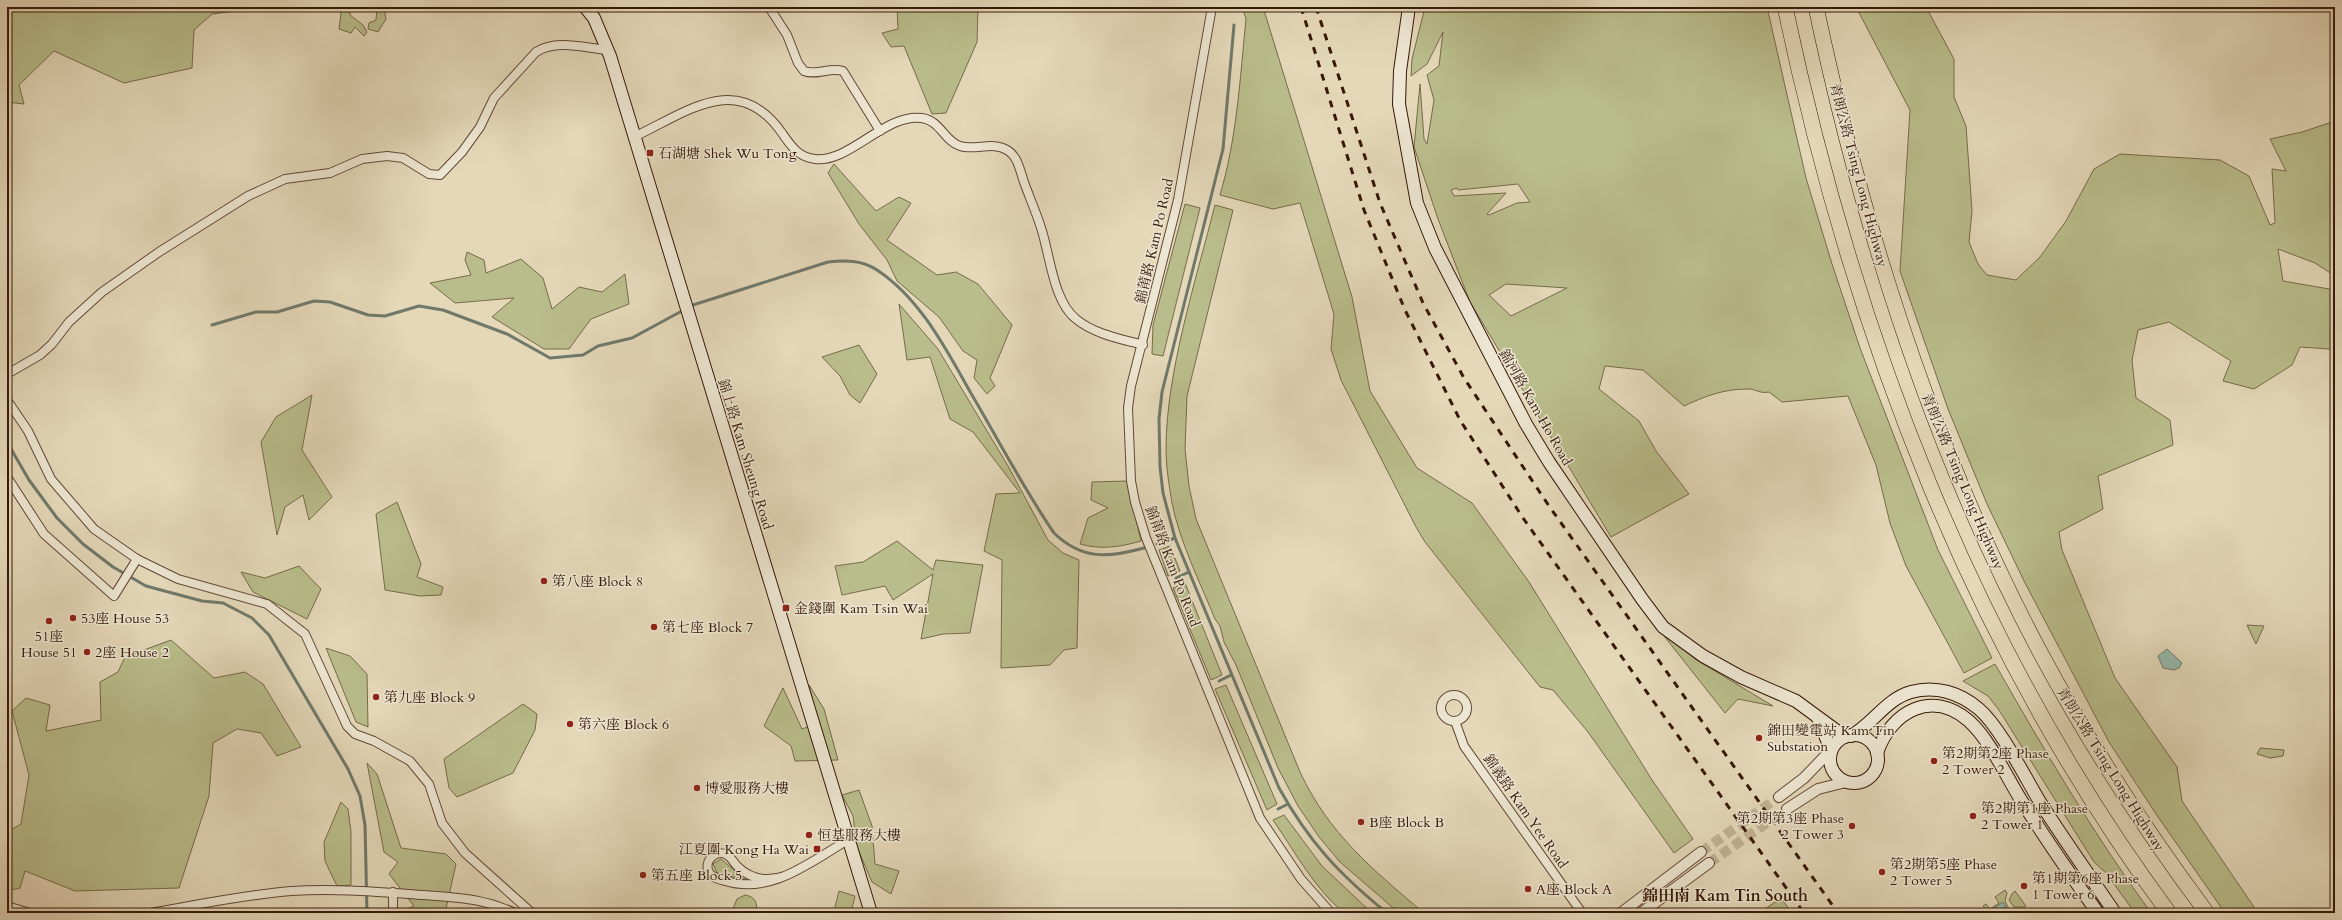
<svg xmlns="http://www.w3.org/2000/svg" width="2342" height="920" font-family="Cardo,'Noto Serif TC',serif">
<rect width="100%" height="100%" fill="#e4d8b9"/>
<filter id="stains"><feTurbulence type="fractalNoise" baseFrequency=".005" numOctaves="4"/><feColorMatrix values="0 0 0 0 .2 0 0 0 0 .09 0 0 0 0 .02 0 0 0 .5 -.17"/></filter>
<radialGradient id="worn" r=".72"><stop offset=".6" stop-color="#630" stop-opacity="0"/><stop offset="1" stop-color="#630" stop-opacity=".3"/></radialGradient>
<!-- green -->
<g fill="#b9bd8b" stroke="#786a4a" fill-rule="evenodd">
<path d="M7 7H252V9L212 14 194 30 192 68 124 83 54 51 19 85 24 104 7 102Z"/>
<path d="M336 7H350V15L363 25 367 32 364 36 355 27 351 33 339 29 341 13Z"/>
<path d="M377 7H384L386 19 378 32 368 29 369 23 376 20Z"/>
<path d="M897 7H978L977 42 946 113 932 114 904 46 891 47 882 33 898 29Z"/>
<path d="M1242 7H1263L1352 297 1370 391 1417 468 1472 503 1529 582 1652 780 1693 839 1674 853 1588 732 1553 690 1540 687 1425 542 1416 527 1341 380 1331 349 1334 314 1300 203 1273 209 1220 195C1237 138 1240 78 1246 19Z"/>
<path d="M1425 7H1767L1806 178 1832 264 1860 348 1938 550 1992 658 1964 673 1906 566 1890 523 1876 465 1848 396 1782 402 1769 392C1760 394 1756 389 1748 389 1724 389 1705 396 1684 406L1643 370 1605 366 1599 389 1639 421 1656 451 1689 494 1611 537 1470 302 1438 219 1414 147 1420 84 1424 139 1427 144 1434 100 1427 75 1439 66 1443 32 1427 64 1411 76 1412 59ZM1518 184 1530 202 1517 203 1489 215 1487 214 1506 193 1454 196 1451 190 1457 188 1458 190ZM1506 284 1567 288 1511 316 1489 295Z"/>
<path d="M1856 7H1926L1954 59V97L1966 126 1972 211 1969 242 1978 264 1987 275 2016 280 2040 257 2066 221 2094 169 2120 154 2220 160 2249 176 2270 225 2275 223 2272 169 2286 171 2270 139 2302 132 2335 121V276L2315 263 2278 249 2283 281 2335 290V344L2329 349 2300 347 2292 365 2254 389 2223 381 2231 361 2169 322 2138 330 2132 360 2136 398 2170 420 2173 445 2098 476 2103 509 2059 532 2062 550 2115 678 2177 767 2182 801 2258 913H2225L2156 814 2109 742 2025 583 1987 504 1948 409 1900 271 1910 110Z"/>
<path d="M834 164 876 211 899 197 911 203 887 240 937 275 956 272 978 284 1012 325 990 378 995 386 987 394 974 378 977 360 963 351 939 317 897 281 887 260 859 224 828 173Z"/>
<path d="M1185 204 1200 208 1163 356 1152 354 1153 325Z"/>
<path d="M1215 205 1233 210 1187 396 1185 449 1189 486 1196 519 1300 772C1329 834 1373 870 1424 913H1399L1340 862 1319 837 1298 806 1278 768 1236 665 1224 642 1220 626 1215 619C1200 582 1180 543 1172 503 1169 485 1166 466 1166 449 1166 373 1196 280 1215 205Z"/>
<path d="M467 252 484 260 486 273 521 259 543 278 552 309 579 287 602 292 625 274 629 304 591 319 569 349H544L492 317 514 298 455 303 430 283 471 275 465 260Z"/>
<path d="M899 304 938 349 1008 466 1048 540 1063 553 1079 560 1077 648 1064 650 1050 665 1001 668 1002 560 984 551 996 494 1020 493 973 432 950 419 930 357 907 360Z"/>
<path d="M859 345 877 374 860 403 850 395 840 376 822 357Z"/>
<path d="M312 395 302 450 332 497 309 520 303 495 285 507 277 535 261 442 276 417Z"/>
<path d="M1127 481 1141 541C1120 547 1101 550 1080 544L1088 518 1108 508 1091 500 1092 482Z"/>
<path d="M397 502 421 564 417 577 443 587 441 595 420 596 385 590 376 514Z"/>
<path d="M897 541 933 570 936 560 983 565 970 633 943 634 921 639 933 574 893 600 885 586 842 595 835 566 863 562Z"/>
<path d="M1170 546 1180 571 1168 576 1159 550Z"/>
<path d="M299 566 321 589 307 619 253 592 241 572 265 578Z"/>
<path d="M1185 583 1222 675 1211 680 1173 588Z"/>
<path d="M2247 625 2264 626 2256 644Z"/>
<path d="M1657 627 1695 659 1773 706 1738 699 1725 713Z"/>
<path d="M171 640 214 678 245 672 263 684 301 747 277 756 261 733 237 729 213 743 209 796 179 888 75 891 25 871 20 888 7 891V832L21 824 29 775 12 711 26 698 50 705 46 731 101 720 100 682 118 672 125 657Z"/>
<path d="M326 648 350 656 367 674 368 727 356 722Z"/>
<path d="M1995 664C2044 750 2093 833 2151 913H2135L2106 873 2094 862 1999 710 1988 696 1963 681Z"/>
<path d="M809 685 824 709 838 760 795 761 791 746 764 726 783 688 802 729 818 723Z"/>
<path d="M1226 685 1277 804 1267 810 1215 689Z"/>
<path d="M523 704 537 714 535 730 513 773 457 797 449 788 444 759Z"/>
<path d="M2260 748 2284 750 2283 756 2270 758 2257 754Z"/>
<path d="M367 763 377 774 401 848 446 854 456 864 445 913H402V911L414 906 389 874 398 862 384 852Z"/>
<path d="M859 790 872 826 875 864 899 871 891 894 872 882 857 847 853 816 842 795Z"/>
<path d="M341 802 348 809 351 832V885L337 886 325 861 324 842Z"/>
<path d="M1284 815 1322 866 1372 913H1344C1314 888 1295 852 1273 820Z"/>
<path d="M721 859 746 880 717 873 713 864Z"/>
<path d="M2005 890 2007 893 2005 901 2009 909 2003 913H1998L2006 908 1988 912 1983 906 1986 904 1990 909 1999 903 1995 897Z"/>
<path d="M839 891 855 896 851 912H837L835 907Z"/>
<path d="M2015 891 2026 906 2025 907H2014L2009 900 2012 894Z"/>
<path d="M745 895C756 897 757 903 757 913H731L737 899Z"/>
<path d="M1781 898 1792 913H1767L1765 909Z"/>
</g>
<!-- water -->
<g fill="#96baab" stroke="#70796a">
<path d="M2167 649 2182 663 2179 668 2174 670 2163 668 2158 656Z"/>
<path d="M2003 902 2006 907 1998 913H1980L1986 909 1988 912Z"/>
</g>
<g fill="none" stroke-linecap="round" stroke-linejoin="round">
<!-- stream -->
<g stroke="#70796a" stroke-width="3">
<path d="M1234 25 1223 149 1162 392 1159 419 1160 467 1163 493 1175 538 1279 788C1309 842 1339 874 1387 913"/>
<path d="M693 305 828 262C845 260 862 260 877 270 921 299 947 351 972 395 999 441 1024 489 1054 533 1082 560 1108 558 1144 548"/>
<path d="M212 325 256 312H277L314 301 330 302 368 315 385 316 419 306 443 310 507 334 550 358 583 355 598 346 632 338 680 312"/>
<path d="M7 442 29 480 57 518 83 544 113 567 146 586 202 601 223 603 252 618 269 635 348 769 360 796 365 825 367 913"/>
<path d="M1157 544 1175 538"/>
<path d="M1176 578 1189 572"/>
<path d="M1219 681 1231 675"/>
<path d="M1278 809 1288 804"/>
</g>
<!-- tertiary-tunnel -->
<g stroke="#c1b296" stroke-width="10" stroke-dasharray="10 5" stroke-linecap="butt">
<path d="M1701 852 1779 797"/>
<path d="M1709 863 1787 809"/>
</g>
<defs>
<g id="minor">
<path d="M769 7 787 35 798 63 804 71C817 76 829 67 843 71L880 131"/>
<path d="M1212 7 1178 200 1131 386 1128 408 1131 481 1135 502 1146 538 1260 818 1301 879 1331 913"/>
<path d="M634 137C687 112 738 70 782 133 791 146 798 157 815 159 850 163 885 113 922 118 941 121 944 141 960 146 975 151 993 141 1007 150 1018 156 1020 171 1024 182 1030 199 1037 214 1042 231 1050 257 1054 302 1076 319 1094 334 1121 339 1143 345"/>
<path d="M7 374 40 355 52 344 69 322 102 292 159 252 248 196 285 179 330 173 362 159 387 156 403 158 429 174 440 175 462 152 480 127 494 98 536 52C557 39 584 48 608 50"/>
<path d="M7 400 28 431 51 479 94 529 137 559 178 579 267 604 305 634 347 726 355 734 374 741 410 761 429 784 442 823 465 853 532 913"/>
<path d="M7 477 44 534 114 596 137 559"/>
<circle cx="1454" cy="708" r="13"/>
<path d="M1455 721 1464 746 1582 913"/>
<path d="M785 876C767 882 751 880 737 866 734 863 731 857 727 855 717 849 705 859 708 870 710 877 718 879 725 881 771 895 810 862 848 840"/>
<path d="M7 906 30 913"/>
<path d="M150 913C196 905 243 895 291 891 335 888 380 892 424 895 459 898 482 898 515 913"/>
<path d="M393 913V892"/>
</g>
<g id="tertiary">
<path d="M1779 797 1804 778 1830 751"/>
<path d="M1787 809 1818 789 1846 782"/>
<path d="M1621 913 1701 852"/>
<path d="M1641 913 1709 863"/>
</g>
<g id="secondary">
<path d="M585 7 594 18 610 56 871 913"/>
<path d="M1409 7 1400 71 1399 104 1417 203 1435 248 1526 424 1549 462 1642 599 1663 627 1703 656 1741 677 1796 701 1845 737"/>
<path d="M1818 718 1831 750"/>
<circle cx="1854" cy="759" r="24"/>
<path d="M1851 736C1873 724 1886 699 1911 692 1936 685 1960 693 1979 709 2000 727 2025 777 2040 802 2064 840 2090 876 2115 913"/>
<path d="M1877 753C1891 711 1932 689 1969 721 1990 740 2006 776 2021 800 2045 838 2071 876 2098 913"/>
</g>
<g id="motorway">
<path d="M1785 7C1854 333 1970 644 2169 913"/>
<path d="M1816 7C1863 229 1933 451 2040 652 2089 743 2145 830 2207 913"/>
</g>
</defs>
<!-- minor casing -->
<use href="#minor" stroke="#624835" stroke-width="10"/>
<!-- tertiary casing -->
<use href="#tertiary" stroke="#624835" stroke-width="12"/>
<!-- secondary casing -->
<use href="#secondary" stroke="#371809" stroke-width="14"/>
<!-- motorway casing -->
<use href="#motorway" stroke="#371809" stroke-width="16"/>
<!-- minor -->
<use href="#minor" stroke="#ede6d2" stroke-width="8"/>
<!-- tertiary -->
<use href="#tertiary" stroke="#ede6d2" stroke-width="10"/>
<!-- secondary -->
<use href="#secondary" stroke="#ede6d2" stroke-width="12"/>
<!-- motorway -->
<use href="#motorway" stroke="#e4d8b9" stroke-width="15"/>
<!-- rail -->
<g stroke="#371809" stroke-width="3" stroke-dasharray="7 7" stroke-linecap="butt">
<path d="M1301 7 1364 210 1405 310 1460 420 1523 518 1804 913"/>
<path d="M1316 7 1380 203 1423 303 1464 378 1549 506 1838 913"/>
</g>
</g>
<!-- markers -->
<g fill="#8f2418" stroke="#ede6d2" stroke-width="1.5">
<rect x="646" y="149" width="8" height="8" rx="2"/>
<circle cx="544" cy="581" r="4"/>
<rect x="782" y="604" width="8" height="8" rx="2"/>
<circle cx="73" cy="618" r="4"/>
<circle cx="49" cy="621" r="4"/>
<circle cx="654" cy="627" r="4"/>
<circle cx="87" cy="652" r="4"/>
<circle cx="376" cy="697" r="4"/>
<circle cx="570" cy="724" r="4"/>
<circle cx="1759" cy="738" r="4"/>
<circle cx="1934" cy="761" r="4"/>
<circle cx="697" cy="788" r="4"/>
<circle cx="1973" cy="816" r="4"/>
<circle cx="1361" cy="822" r="4"/>
<circle cx="1852" cy="826" r="4"/>
<circle cx="809" cy="835" r="4"/>
<rect x="813" y="845" width="8" height="8" rx="2"/>
<circle cx="1882" cy="872" r="4"/>
<circle cx="643" cy="875" r="4"/>
<circle cx="2024" cy="886" r="4"/>
<circle cx="1528" cy="889" r="4"/>
</g>
<g text-anchor="middle" stroke-width="3" stroke-linejoin="round" paint-order="stroke">
<!-- poi labels -->
<g font-size="14" fill="#371809" stroke="#ede6d2" text-anchor="start">
<text x="658" y="158">石湖塘 Shek Wu Tong</text>
<text x="552" y="586">第八座 Block 8</text>
<text x="794" y="613">金錢圍 Kam Tsin Wai</text>
<text x="81" y="623">53座 House 53</text>
<text x="662" y="632">第七座 Block 7</text>
<text x="49" y="641" text-anchor="middle">51座<tspan x="49" dy="16">House 51</tspan></text>
<text x="95" y="657">2座 House 2</text>
<text x="384" y="702">第九座 Block 9</text>
<text x="578" y="729">第六座 Block 6</text>
<text x="1767" y="735">錦田變電站 Kam Tin<tspan x="1767" dy="16">Substation</tspan></text>
<text x="1942" y="758">第2期第2座 Phase<tspan x="1942" dy="16">2 Tower 2</tspan></text>
<text x="705" y="793">博愛服務大樓</text>
<text x="1981" y="813">第2期第1座 Phase<tspan x="1981" dy="16">2 Tower 1</tspan></text>
<text x="1844" y="823" text-anchor="end">第2期第3座 Phase<tspan x="1844" dy="16">2 Tower 3</tspan></text>
<text x="1369" y="827">B座 Block B</text>
<text x="817" y="840">恒基服務大樓</text>
<text x="809" y="854" text-anchor="end">江夏圍 Kong Ha Wai</text>
<text x="1890" y="869">第2期第5座 Phase<tspan x="1890" dy="16">2 Tower 5</tspan></text>
<text x="651" y="880">第五座 Block 5</text>
<text x="2032" y="883">第1期第6座 Phase<tspan x="2032" dy="16">1 Tower 6</tspan></text>
<text x="1536" y="894">A座 Block A</text>
</g>
<!-- street labels -->
<g font-size="14" fill="#371809" stroke="#ede6d2">
<text transform="translate(1859 175) rotate(75)" y="5">青朗公路 Tsing Long Highway</text>
<text transform="translate(1154 241) rotate(-77)" y="5">錦莆路 Kam Po Road</text>
<text transform="translate(1536 407) rotate(60)" y="5">錦河路 Kam Ho Road</text>
<text transform="translate(746 454) rotate(73)" y="5">錦上路 Kam Sheung Road</text>
<text transform="translate(1963 481) rotate(67)" y="5">青朗公路 Tsing Long Highway</text>
<text transform="translate(1173 566) rotate(69)" y="5">錦莆路 Kam Po Road</text>
<text transform="translate(2111 769) rotate(58)" y="5">青朗公路 Tsing Long Highway</text>
<text transform="translate(1526 811) rotate(55)" y="5">錦義路 Kam Yee Road</text>
</g>
<!-- quarter labels -->
<g font-size="16" font-weight="bold" fill="#371809" stroke="#ede6d2">
<text x="1725" y="901">錦田南 Kam Tin South</text>
</g>
</g>
<!-- margin -->
<rect width="2342" height="920" fill="none" stroke="#e4d8b9" stroke-width="24"/>
<rect x="8" y="8" width="2326" height="904" fill="none" stroke="#371809" stroke-width="2"/>
<rect x="12" y="12" width="2318" height="896" fill="none" stroke="#371809"/>
<rect width="100%" height="100%" filter="url(#stains)"/>
<rect width="100%" height="100%" fill="url(#worn)"/>
</svg>
